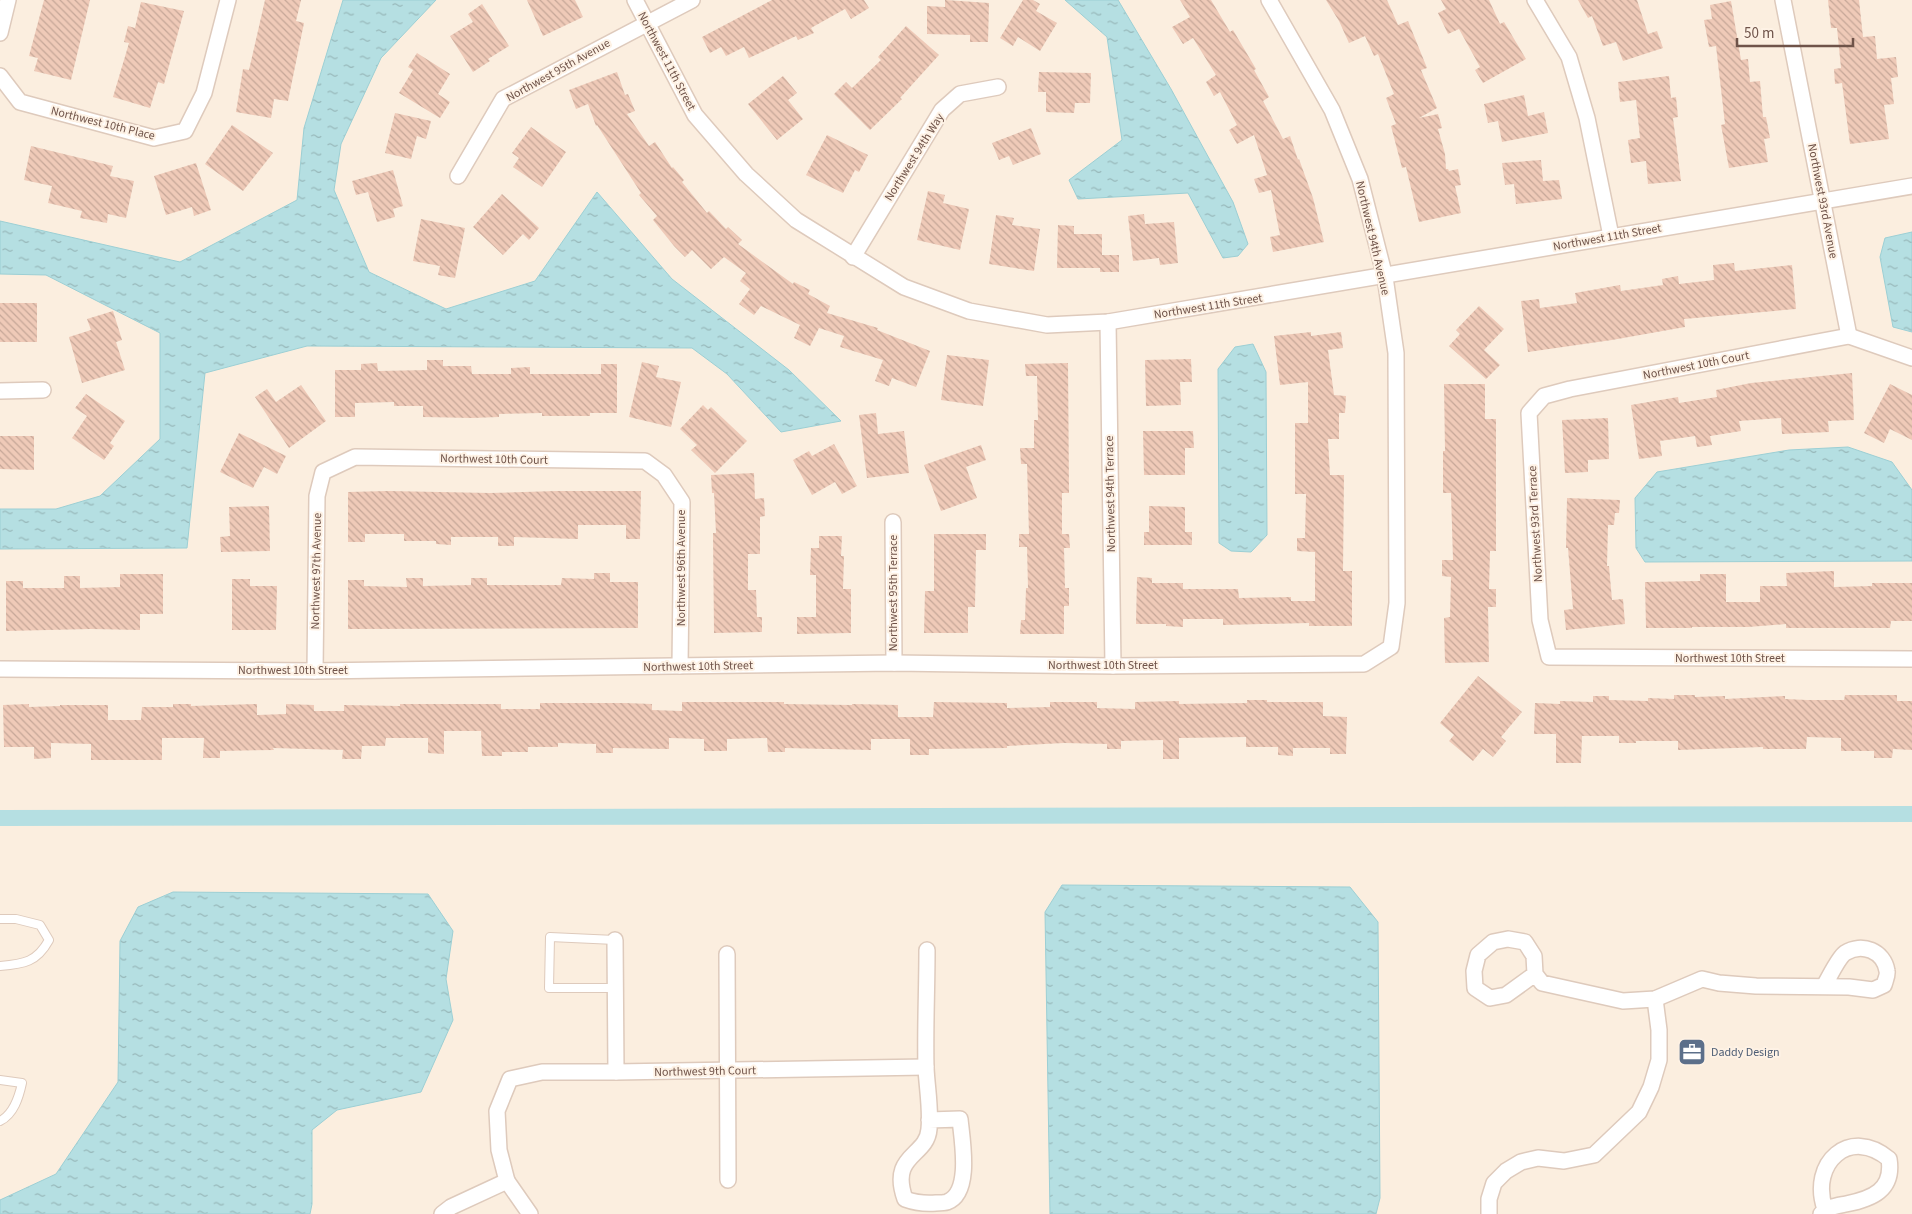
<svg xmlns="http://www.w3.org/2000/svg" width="1912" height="1214" font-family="'Source Sans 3',sans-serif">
<defs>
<pattern id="water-ripples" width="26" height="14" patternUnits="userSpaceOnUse" patternTransform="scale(1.25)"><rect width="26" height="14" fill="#b5dfe2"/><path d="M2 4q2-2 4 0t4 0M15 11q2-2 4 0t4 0" fill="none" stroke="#97b7b9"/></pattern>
<pattern id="building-back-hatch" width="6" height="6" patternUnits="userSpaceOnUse" patternTransform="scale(1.25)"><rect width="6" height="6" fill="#efcab8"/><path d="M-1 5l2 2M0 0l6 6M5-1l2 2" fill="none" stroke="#c6a798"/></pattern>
</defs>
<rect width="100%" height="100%" fill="#fbeedf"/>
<!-- water -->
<g fill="url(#water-ripples)" stroke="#9ccfd4">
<path d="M343 0H436L381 58 341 144 334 190 369 272 446 309 535 281 597 192 672 279 789 370 841 421 781 432 727 374 692 348 307 346 205 373 187 548 0 549V509H56L100 496 160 439V333L46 275 0 274V221L180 262 297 200 304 128Z"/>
<path d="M1065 0H1118L1171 89 1233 202 1248 244 1238 256 1223 258 1188 193 1078 199 1069 180 1122 140 1107 37Z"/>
<path d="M1912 232V332L1893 327 1880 257 1885 238Z"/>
<path d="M1253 344 1266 372 1267 535 1251 552 1231 551 1219 543 1218 369 1235 347Z"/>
<path d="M1848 447 1892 462 1912 490V561L1645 562 1636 548 1635 498 1657 472 1789 450Z"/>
<path d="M1062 885 1350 887 1378 922 1380 1198 1376 1214H1050L1045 912Z"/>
<path d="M173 892 428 894 453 931 446 979 453 1020 421 1092 337 1110 312 1130V1204L310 1214H0V1200L56 1174 118 1082 120 941 138 907Z"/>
</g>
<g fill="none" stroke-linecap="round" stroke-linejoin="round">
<!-- canal -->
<path stroke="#b5dfe2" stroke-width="16" d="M0 818 1912 814"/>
</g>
<!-- building -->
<g fill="url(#building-back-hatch)">
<path d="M44 0H90L71 80 34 71 38 58 29 56Z"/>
<path d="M265 0H301L296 21 304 23 288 101 274 99 271 118 236 112 243 69 249 70Z"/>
<path d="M527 0H575L583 17 543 36Z"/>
<path d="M772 0H864L869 8 851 19 845 9 811 28 814 33 798 40 796 36 749 58 744 47 726 56 721 47 710 53 702 37Z"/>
<path d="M945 0 989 3 988 42H970V35L927 34V6L945 7Z"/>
<path d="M1023 0H1033L1040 4 1036 11 1057 23 1040 51 1018 37 1013 46 1000 38Z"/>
<path d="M1180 0H1211L1230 32 1233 30 1256 69 1254 70 1269 97 1263 101 1283 139 1290 136 1298 160 1299 159 1313 198 1324 242 1273 252 1270 237 1280 235 1271 190 1259 193 1254 179 1267 175 1254 135 1237 144 1229 130 1237 125 1220 92 1214 96 1206 82 1216 75 1193 38 1183 44 1172 27 1190 17Z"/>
<path d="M1326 0H1387L1398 25 1408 21 1427 68 1421 70 1437 108 1419 118 1438 114 1442 128 1438 129 1445 154 1446 169H1448L1449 171 1458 169 1461 185 1455 186 1461 213 1419 222 1406 167 1402 168 1391 126 1396 124 1386 98 1394 94 1378 54 1374 56 1365 36 1349 43 1339 21Z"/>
<path d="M1441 0H1489L1500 24 1504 22 1526 59 1483 83 1475 70 1480 67 1459 29 1448 34 1438 13 1446 9Z"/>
<path d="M1578 0H1637L1648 34 1657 31 1663 48 1623 61 1616 42 1603 46 1592 16 1588 18Z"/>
<path d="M1828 0H1859L1863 37 1875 36 1877 59 1896 57 1898 77 1891 78 1894 104 1884 105 1889 139 1850 144 1842 83 1835 84 1834 69 1841 68 1837 28H1831Z"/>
<path d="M1731 1 1741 60 1748 59 1750 82 1760 81 1763 117H1766L1770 138 1764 139 1768 162 1729 168 1721 125 1725 124 1716 46 1709 47 1704 20 1712 19 1710 5Z"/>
<path d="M141 2 184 11 164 84 158 82 150 108 113 97 129 43 124 42 128 26 135 28Z"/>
<path d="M482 4 509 46 488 59 490 61 473 72 450 36 473 22 468 14Z"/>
<path d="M906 26 939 55 900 98 902 99 870 130 834 94 846 82 852 88 881 60 878 57Z"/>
<path d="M417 53 450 74 438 94 450 102 440 118 399 93 413 70 408 67Z"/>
<path d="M617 72 625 95 628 94 635 111 627 114 649 146 655 142 672 168 673 167 684 180 682 182 707 213 709 211 726 229 728 227 742 240 738 244 793 284 794 282 810 290 808 294 830 306 827 313 878 328 877 330 930 351 916 387 892 378 889 386 875 381 883 360 840 347 844 336 819 328 810 346 794 338 800 325 761 306 754 315 739 304 750 289 740 281 746 273 724 257 711 269 692 250 685 257 674 246 653 220 657 216 639 195 641 193 597 125 596 126 588 104 576 109 569 90Z"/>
<path d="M1039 72 1091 73 1090 103H1075L1074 113 1046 112V92H1038Z"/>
<path d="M783 76 797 93 788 100 803 119 777 140 748 104Z"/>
<path d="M1669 76 1671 98 1676 97 1678 117 1673 118 1681 181 1648 184 1646 161 1631 163 1628 140 1640 138 1636 100 1620 102 1618 82Z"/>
<path d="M1524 95 1528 116 1544 112 1548 133 1502 142 1498 121 1488 123 1484 104Z"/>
<path d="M395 113 431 121 426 139 417 136 411 159 385 153Z"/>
<path d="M232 125 273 153 243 191 205 164Z"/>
<path d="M531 127 566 152 542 187 513 167 519 158 512 153Z"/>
<path d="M1031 128 1041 154 1013 165 1009 156 999 160 992 143Z"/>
<path d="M827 135 868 155 859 172 855 170 843 193 806 175Z"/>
<path d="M31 146 113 166 110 176 134 181 126 218 108 214 107 223 80 218 82 211 48 203 52 186 24 180Z"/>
<path d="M1541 160 1543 181 1559 180 1562 199 1516 204 1514 184 1505 185 1502 163Z"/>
<path d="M196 163 211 210 194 216 192 207 166 215 154 176Z"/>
<path d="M393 170 403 206 393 209 395 217 377 222 368 192 356 195 352 181Z"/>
<path d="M928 191 945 195 943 203 969 209 960 250 917 240Z"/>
<path d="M502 194 539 228 529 240 523 234 503 255 473 227Z"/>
<path d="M1144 214 1145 224 1174 222 1178 263 1160 265 1159 258 1133 261 1128 216Z"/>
<path d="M996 215 1014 218 1012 225 1040 229 1034 271 989 264Z"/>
<path d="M421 219 465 228 455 278 438 275 440 266 413 261Z"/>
<path d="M1058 225 1074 226V234H1102V255H1119V272H1100V268H1057Z"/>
<path d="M1734 263 1735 271 1792 265 1796 309 1684 319 1685 327 1612 340 1528 352 1521 301 1539 299 1540 308 1577 303 1575 293 1620 285 1621 291 1663 285 1662 279 1678 276 1679 284 1714 280 1713 265Z"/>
<rect x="0" y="303" width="37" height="39"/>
<path d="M1479 306 1504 329 1484 350 1500 365 1486 379 1449 346 1460 334 1456 330Z"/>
<path d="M113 311 122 340 116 342 125 370 82 383 69 337 91 330 87 319Z"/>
<path d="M1311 332V336L1341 332 1343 348 1328 350 1334 395 1346 396 1345 413H1339V439H1328L1330 475H1344L1343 571H1352V626H1309V623L1223 625V619H1183V627L1166 626V624H1136L1137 577 1152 578V583H1183V589H1238L1239 598 1291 597V601H1315V552L1297 551V538H1305L1306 494H1295V423H1308V382L1280 385 1274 336Z"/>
<path d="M947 355 989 360 983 406 941 400Z"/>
<path d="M1191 359 1192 382H1180L1181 405 1146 406 1145 360Z"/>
<path d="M427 360H443V366H471L472 374H511V368L530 367V374H601V364H617V413H590V416H542V413L499 414V417L472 418 423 417V406H394V402L355 403V417H335V370H361V364L377 363 378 371 427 370Z"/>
<path d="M642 362 659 366 656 377 681 382 671 427 629 417Z"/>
<path d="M1068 363 1069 493H1062V534H1069L1070 548H1064L1065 588H1069V606H1064V634H1020L1021 620H1025L1026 588H1028L1027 547H1019V534H1029L1027 464H1021L1020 448H1034V420H1038L1037 376H1026L1025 364Z"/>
<path d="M1852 373 1854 420 1828 421 1829 432 1782 434 1781 418 1739 421 1741 431 1710 436 1712 445 1697 447 1695 436 1660 441 1662 456 1639 459 1631 405 1678 397 1679 403 1717 397 1716 390 1751 383Z"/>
<path d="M1444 384H1485V419H1496V551H1490L1489 589H1496V607H1488L1489 662 1445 663 1444 618 1450 617 1451 577 1442 576V560H1453L1451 493H1443V451H1445Z"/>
<path d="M1890 384 1912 395V440L1890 429 1884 443 1864 433Z"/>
<path d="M301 385 326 421 289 448 255 397 267 389 276 402Z"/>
<path d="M86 394 125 421 110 443 114 446 104 460 72 438 87 416 75 408Z"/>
<path d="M703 405 708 410 711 407 747 441 715 473 691 450 697 445 680 429Z"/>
<path d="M876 413 878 434 904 431 909 473 867 478 859 415Z"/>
<path d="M1608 418 1609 459 1588 460V472L1565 473 1562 420Z"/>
<path d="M1143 431H1193L1194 448H1185V475H1144Z"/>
<path d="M239 433 286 456 277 474 264 467 253 488 220 472Z"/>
<path d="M0 436H34V470L0 469Z"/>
<path d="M834 444 857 486 842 494 835 482 812 495 793 460 809 451 812 456Z"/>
<path d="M981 445 986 460 966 467 977 498 941 511 924 465Z"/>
<path d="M754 473 755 499 764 498 765 516 760 517V554H748V590H756L757 617H762V632L714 633 713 533H716L714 493H712L711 475Z"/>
<path d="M388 491 490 493 556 491H641L640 539H626V525H578V539L514 537V546H498V537H451V545L436 544V541H404V534H365V542H348V492Z"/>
<path d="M1567 498 1620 500 1619 513H1615L1614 525H1608L1607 566H1609L1612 600 1623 599 1625 624 1566 630 1564 610 1573 609 1568 548H1566Z"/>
<path d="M269 506 270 551 221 552 220 537 230 536 229 507Z"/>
<path d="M1149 506 1185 507V532H1192V545H1144V532H1149Z"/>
<path d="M934 534H986V550H976L975 607H968V633H924L925 591H934Z"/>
<path d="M819 536H842L841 556H844L843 589H851V633L797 634V617H816V575H810L811 548H819Z"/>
<path d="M1834 571V587L1872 586V583H1912V621H1891L1890 628H1786V624L1748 627H1692V628H1646L1645 582 1700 581V574H1726V602H1760V586H1787L1786 573Z"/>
<path d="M594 573H610V582H638V628L348 629V580H364V586L407 587 406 578H423V586L471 585V578H487V585H561L562 578 594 579Z"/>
<path d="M120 574H163V614H140V630L91 629 6 631V581H23V588H64V576H80V588L120 587Z"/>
<path d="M232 579H250V586H277L276 630H232Z"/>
<path d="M1478 676 1522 712 1501 737 1506 741 1493 757 1483 749 1473 761 1449 741 1454 735 1440 723Z"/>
<path d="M1674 695H1695V697L1725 696V699L1785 696V699L1807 700H1844L1845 695H1897V701H1912V750L1893 749 1892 758H1874V751H1841V738L1807 737 1806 749H1763V747L1678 750V741H1636V743H1619V736H1582L1581 763H1556V734H1534L1535 703 1560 704V701L1593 702V696H1609V700L1648 701V698L1674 699Z"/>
<path d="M1247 700H1267V702H1323V716L1347 717 1346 754H1330V748H1293V756L1278 755V747H1246V737L1179 738V759H1163V740L1121 741V749H1107V744L1064 743 1007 746V748L929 749V755H910V739H871V750L785 748V752H768L767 738 727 739V751H704V739L669 738V749L613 748V753H596V744L558 743V747H528V752H502V756H482L481 731H444V754L428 753V738H386L385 746H362L361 759H342L343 750 273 748 274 750 220 751V758H203L204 738H162V760H91V744L51 743V758L34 759V747H4L3 705 29 704V707L60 706V705H108V720H141L142 707H173V704H191V706L257 704V715L286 714V704L314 705V711H344V705L400 706V704H501V709H540V703H625L652 704V710L682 711V702H784V704L852 705V704L898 705V717H933L934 702 1007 703V708L1050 707V702H1097V708L1135 709V702L1179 701V704L1247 703Z"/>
</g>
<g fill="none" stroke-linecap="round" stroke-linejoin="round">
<defs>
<g id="lane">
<path d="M0 919H16L40 925 49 940C37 962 24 964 0 966"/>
<path d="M615 940 550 937 549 988H615"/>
<path d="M0 1080 22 1083C19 1097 14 1114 0 1121"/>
</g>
<g id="street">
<path d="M635 0 695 115 746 174 796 220 904 287 969 311 1047 325 1108 322 1912 186"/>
<path d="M1535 0 1569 57 1587 118 1611 236"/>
<path d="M1783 0 1849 336"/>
<path d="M0 33 8 0"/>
<path d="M0 76 20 102 154 138 185 131 204 93 228 0"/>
<path d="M458 176 503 99 692 0"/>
<path d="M853 257 942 110 960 94 998 87"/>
<path d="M1108 322 1113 666"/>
<path d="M1912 358 1849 336 1570 389 1544 396 1529 413 1540 620 1549 657 1912 659"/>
<path d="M0 391 43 390"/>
<path d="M893 522 894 663"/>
<path d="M0 669 315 671 894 663 1113 666 1364 664 1391 647 1397 603 1396 353 1385 277 1360 179 1332 110 1269 0"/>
<path d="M315 671 317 496 323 472 355 457 645 461 664 475 682 502 680 666"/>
<path d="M615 940 616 1072 926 1067"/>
<path d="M927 950C927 989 925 1029 926 1068 927 1088 931 1109 929 1129 927 1157 889 1154 905 1199 916 1203 925 1204 936 1203 939 1203 944 1203 947 1202 972 1193 962 1140 960 1119L929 1120"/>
<path d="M727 954 728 1180"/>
<path d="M1535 974 1506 995 1490 998 1475 988 1474 971 1478 955 1493 942 1508 939 1525 942 1534 956 1535 974 1542 983 1623 1001 1655 999 1702 979 1719 983 1756 986 1849 987 1873 990 1884 985C1885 981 1888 975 1887 971 1884 951 1862 942 1845 953 1838 958 1829 978 1824 986"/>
<path d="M507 1181 530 1214"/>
<path d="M442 1214 451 1207 507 1181 499 1150 497 1111 510 1079 542 1072H616"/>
<path d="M1489 1214V1199L1494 1183 1506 1171 1521 1162 1538 1158 1564 1161 1594 1155 1639 1112 1651 1087 1659 1060V1030L1655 999"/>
<path d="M1821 1214C1827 1207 1836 1206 1846 1204 1872 1199 1894 1190 1889 1159 1850 1126 1809 1163 1825 1209"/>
</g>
</defs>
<!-- lane casing -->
<use href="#lane" stroke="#decabc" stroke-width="10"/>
<!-- street casing -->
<use href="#street" stroke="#decabc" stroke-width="18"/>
<!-- lane -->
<use href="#lane" stroke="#fff" stroke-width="8"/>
<!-- street -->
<use href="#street" stroke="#fff" stroke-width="15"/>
</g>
<!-- icons -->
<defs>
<symbol id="office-square" viewBox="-11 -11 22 22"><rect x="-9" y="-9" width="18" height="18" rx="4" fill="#5c6f8a" stroke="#fef2e5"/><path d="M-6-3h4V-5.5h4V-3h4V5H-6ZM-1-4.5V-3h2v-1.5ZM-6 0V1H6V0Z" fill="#fff"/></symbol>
</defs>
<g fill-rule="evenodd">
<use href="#office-square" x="1676" y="1036" width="32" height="32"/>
</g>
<g text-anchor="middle" stroke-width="4" stroke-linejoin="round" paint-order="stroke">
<!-- street labels -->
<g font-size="12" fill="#6f5349" stroke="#fef2e5">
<text transform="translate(667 61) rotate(62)" y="4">Northwest 11th Street</text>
<text transform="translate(558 70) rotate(-29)" y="4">Northwest 95th Avenue</text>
<text transform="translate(103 123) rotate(14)" y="4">Northwest 10th Place</text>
<text transform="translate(914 157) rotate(-58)" y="4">Northwest 94th Way</text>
<text transform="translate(1823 201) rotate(79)" y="4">Northwest 93rd Avenue</text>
<text transform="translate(1607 237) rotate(-10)" y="4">Northwest 11th Street</text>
<text transform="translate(1373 238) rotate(77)" y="4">Northwest 94th Avenue</text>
<text transform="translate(1208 306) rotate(-9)" y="4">Northwest 11th Street</text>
<text transform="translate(1696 365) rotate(-11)" y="4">Northwest 10th Court</text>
<text transform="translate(494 459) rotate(1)" y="4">Northwest 10th Court</text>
<text transform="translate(1110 494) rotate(-91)" y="4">Northwest 94th Terrace</text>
<text transform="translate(1535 524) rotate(-93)" y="4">Northwest 93rd Terrace</text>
<text transform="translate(681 568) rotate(-90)" y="4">Northwest 96th Avenue</text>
<text transform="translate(316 571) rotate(-89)" y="4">Northwest 97th Avenue</text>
<text transform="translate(893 593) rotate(-90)" y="4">Northwest 95th Terrace</text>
<text x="1730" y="662">Northwest 10th Street</text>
<text x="1103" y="669">Northwest 10th Street</text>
<text transform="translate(698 666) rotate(-1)" y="4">Northwest 10th Street</text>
<text x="293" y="674">Northwest 10th Street</text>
<text transform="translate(705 1071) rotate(-1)" y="4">Northwest 9th Court</text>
</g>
<!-- service labels -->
<g font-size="12" fill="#4e5e75" stroke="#fef2e5" text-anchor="start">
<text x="1711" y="1056">Daddy Design</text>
</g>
</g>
<!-- scale -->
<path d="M1737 38v8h116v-8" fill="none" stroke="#6f5349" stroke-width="2.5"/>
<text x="1744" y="38" font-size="15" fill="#6f5349" stroke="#fef2e5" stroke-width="4" paint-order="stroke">50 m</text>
</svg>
